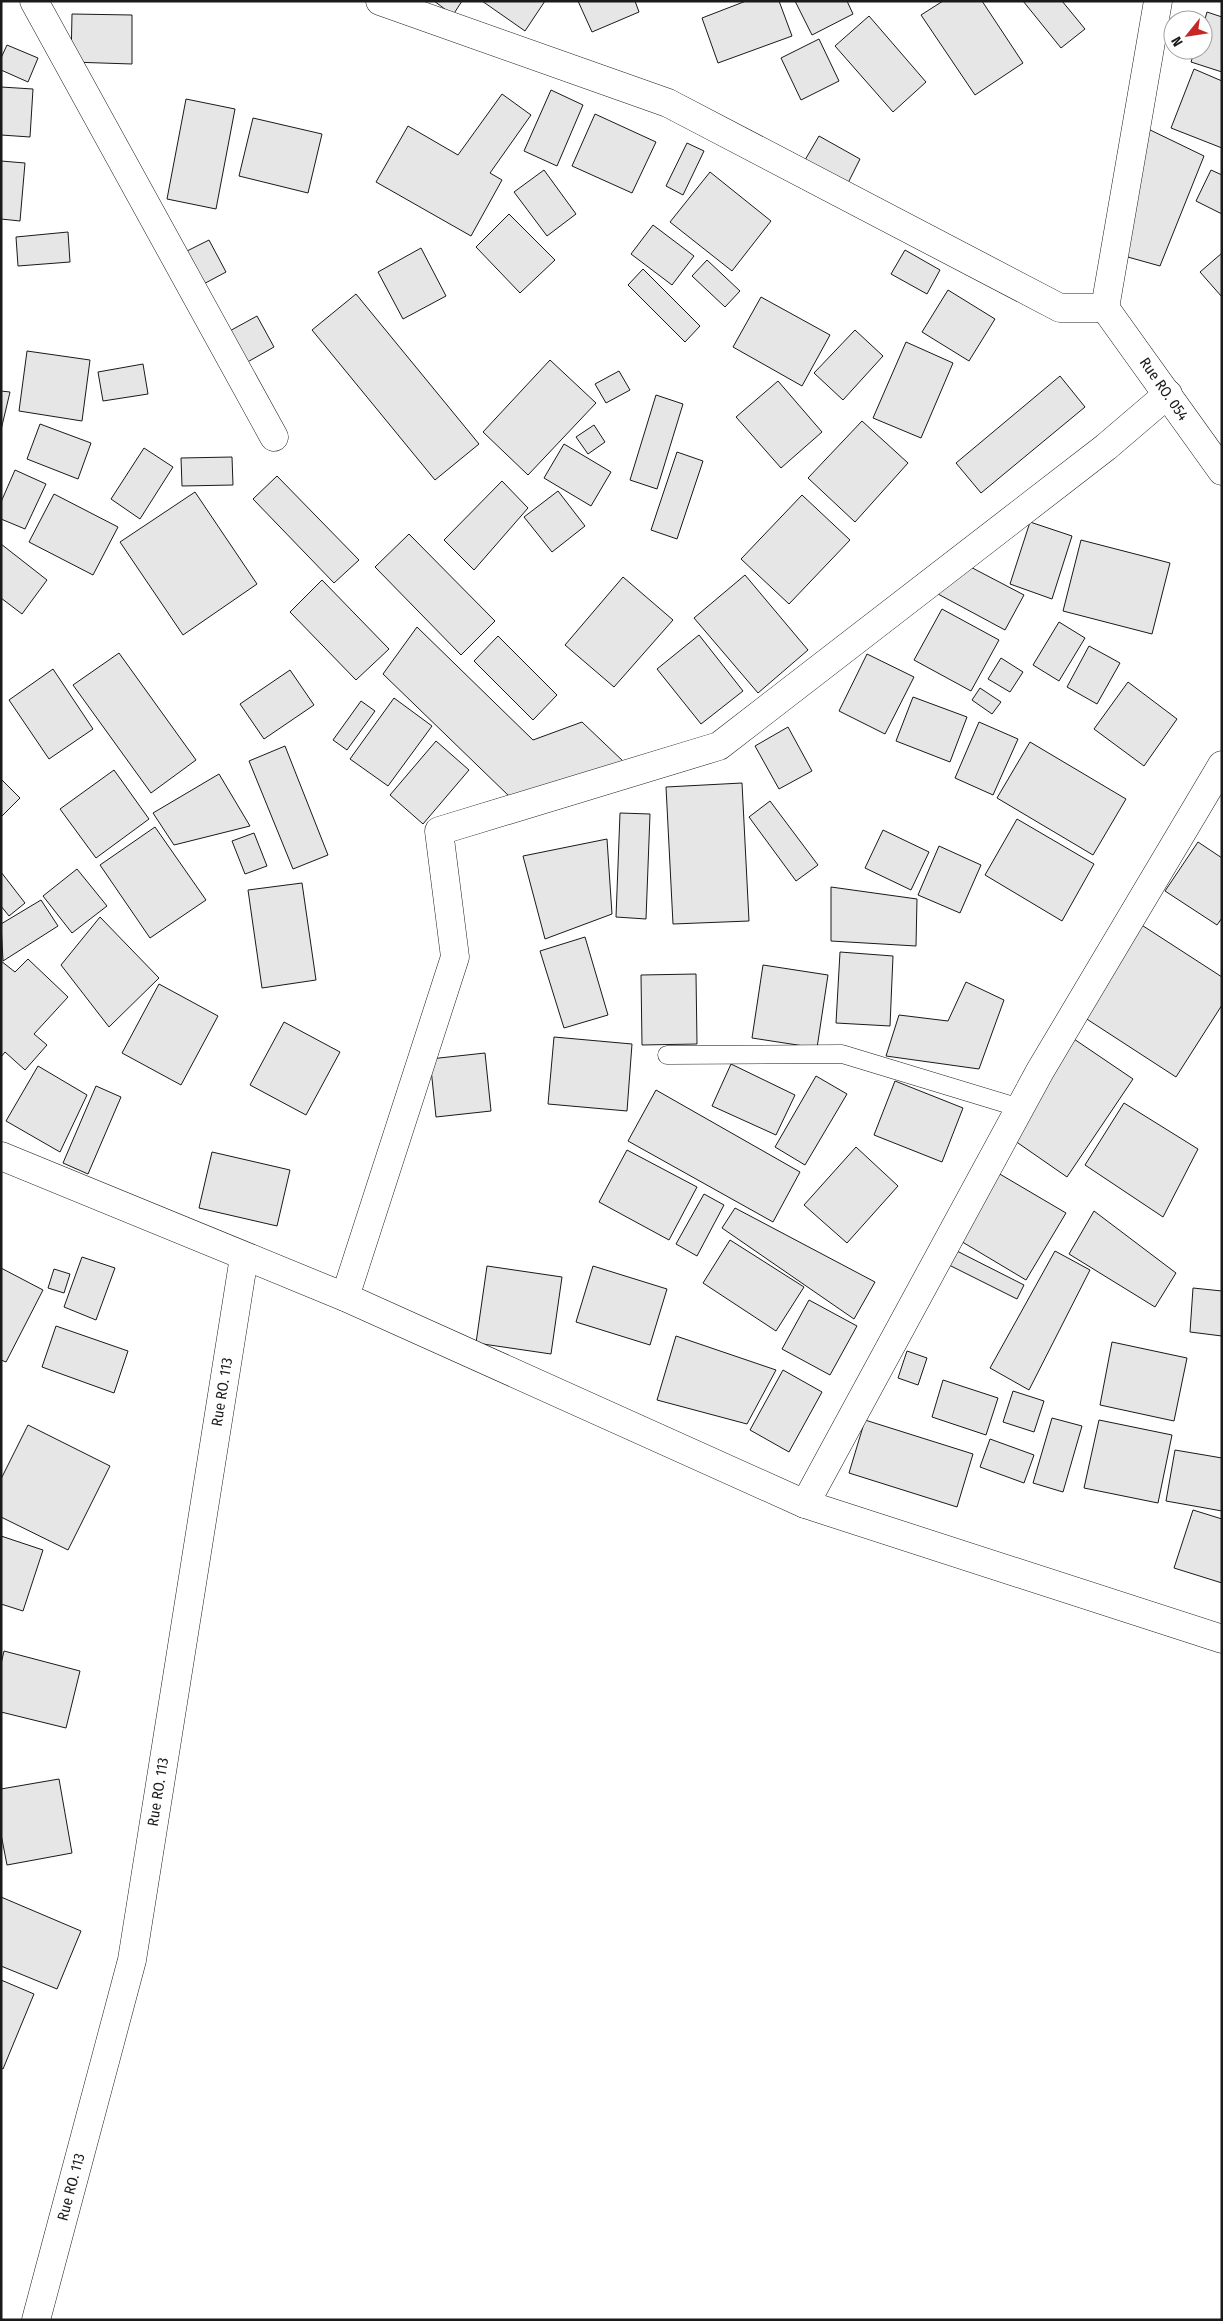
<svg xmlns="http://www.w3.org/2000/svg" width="1223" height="2321" font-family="'Fira Sans Condensed',sans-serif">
<rect width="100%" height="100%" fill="#fff"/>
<!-- building -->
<g fill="#e6e6e6" stroke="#1a1a1a">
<path d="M434 1H462L453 15Z"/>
<path d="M482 1H545L525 31Z"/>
<path d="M578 1H635L639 12 592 32Z"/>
<path d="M746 1H779L792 36 718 63 702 18Z"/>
<path d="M795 1H847L853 14 812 35Z"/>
<path d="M943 1H982L1023 63 975 95 921 15Z"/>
<path d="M1023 1H1062L1085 29 1061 48Z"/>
<path d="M1207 12 1222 17V72L1191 62 1195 50H1203V26Z"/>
<path d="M72 14 132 15V64L71 62Z"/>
<path d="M869 16 926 82 893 112 835 46Z"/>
<path d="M819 39 839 81 801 100 781 58Z"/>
<path d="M7 45 38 58 28 82 1 70V58Z"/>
<path d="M1194 69 1222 81V148L1171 128Z"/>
<path d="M1 87 33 89 30 137 1 135Z"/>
<path d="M551 90 583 105 557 166 524 151Z"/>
<path d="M502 94 531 115 490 173 502 180 471 236 376 182 408 126 458 155Z"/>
<path d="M186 99 235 109 216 209 167 199Z"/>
<path d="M595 114 656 142 632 193 572 166Z"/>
<path d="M253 118 322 134 308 193 239 176Z"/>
<path d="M1144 127 1204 156 1160 266 1117 254Z"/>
<path d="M819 136 860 159 848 183 805 160Z"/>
<path d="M687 143 704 151 683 195 666 186Z"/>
<path d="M1 161 25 163 20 221 1 219Z"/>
<path d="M544 170 576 214 547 236 514 192Z"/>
<path d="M1211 170 1222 175V214L1196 201Z"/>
<path d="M710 172 771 221 732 271 670 222Z"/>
<path d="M509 214 555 260 520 293 476 247Z"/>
<path d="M653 225 694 256 672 285 631 254Z"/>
<path d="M68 232 70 262 18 266 16 237Z"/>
<path d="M209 240 226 272 198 287 181 254Z"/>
<path d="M421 248 446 296 403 319 378 272Z"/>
<path d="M905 250 940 270 927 294 891 274Z"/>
<path d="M1222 253V297L1200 272Z"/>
<path d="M707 260 740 291 725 307 692 276Z"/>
<path d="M643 269 700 326 685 342 628 285Z"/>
<path d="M948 290 995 319 969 361 922 332Z"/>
<path d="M356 294 479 444 435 480 312 330Z"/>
<path d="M761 297 830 335 802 386 733 347Z"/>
<path d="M257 316 274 347 244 364 226 333Z"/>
<path d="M855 330 883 356 843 400 814 373Z"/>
<path d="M906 342 953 363 921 438 873 418Z"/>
<path d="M27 351 90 360 82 421 19 411Z"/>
<path d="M550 360 596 403 528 475 483 432Z"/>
<path d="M143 364 148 394 103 401 98 372Z"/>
<path d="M619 371 630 390 606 403 595 384Z"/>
<path d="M1060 376 1085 407 981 493 956 463Z"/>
<path d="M778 381 822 432 781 468 736 417Z"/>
<path d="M1 391 10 392 1 430Z"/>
<path d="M656 395 683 404 657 489 630 480Z"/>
<path d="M862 421 908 463 855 522 808 478Z"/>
<path d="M40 424 91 443 78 479 27 459Z"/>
<path d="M594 425 605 442 588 454 576 437Z"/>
<path d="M564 444 611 472 591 506 544 478Z"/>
<path d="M144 448 173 467 140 519 111 499Z"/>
<path d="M677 452 703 461 677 539 651 530Z"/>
<path d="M232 457 233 485 182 486 181 458Z"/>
<path d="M15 470 46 484 25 529 1 519V502Z"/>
<path d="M277 476 359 560 334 583 253 499Z"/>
<path d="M502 481 528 508 474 570 444 540Z"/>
<path d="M558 491 585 526 552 552 524 517Z"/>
<path d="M195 492 257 584 183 635 120 542Z"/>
<path d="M54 494 118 527 93 575 29 542Z"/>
<path d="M802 495 850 540 789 604 741 559Z"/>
<path d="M1030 522 1072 536 1052 599 1010 584Z"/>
<path d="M409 534 495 621 461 655 375 567Z"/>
<path d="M1081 540 1170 563 1152 634 1063 611Z"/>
<path d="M1 544 47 580 22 614 1 598Z"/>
<path d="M961 562 1024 595 1005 630 938 594Z"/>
<path d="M745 575 808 650 758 693 694 618Z"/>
<path d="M623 577 673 620 614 687 565 645Z"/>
<path d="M322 580 389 649 356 680 290 612Z"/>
<path d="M942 609 999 640 971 691 914 660Z"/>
<path d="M1059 622 1085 638 1059 681 1033 665Z"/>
<path d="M417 627 533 740 582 722 625 763 510 797 383 674Z"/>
<path d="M699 635 743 691 701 724 657 669Z"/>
<path d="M498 636 557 695 533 720 474 661Z"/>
<path d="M1089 646 1120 663 1097 704 1067 687Z"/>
<path d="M119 653 196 760 151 793 73 685Z"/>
<path d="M867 654 914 677 885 734 839 711Z"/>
<path d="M1001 658 1023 672 1010 692 988 679Z"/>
<path d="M53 669 93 729 49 759 9 700Z"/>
<path d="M290 670 314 705 264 739 240 704Z"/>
<path d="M1128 682 1177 719 1144 766 1094 729Z"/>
<path d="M980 688 1001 702 992 714 972 700Z"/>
<path d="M913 697 967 717 950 762 896 741Z"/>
<path d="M394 698 432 726 388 786 350 759Z"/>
<path d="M361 701 375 711 347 750 333 740Z"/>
<path d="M979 722 1018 739 993 795 955 778Z"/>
<path d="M788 727 812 771 779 789 755 746Z"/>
<path d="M436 741 469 770 423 824 390 795Z"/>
<path d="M1030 742 1126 799 1093 855 997 798Z"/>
<path d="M285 746 328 855 293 869 249 761Z"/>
<path d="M114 770 149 819 96 858 60 809Z"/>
<path d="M219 774 250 826 174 845 153 813Z"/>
<path d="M1 779 20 798 1 817Z"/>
<path d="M742 783 749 921 673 924 666 787Z"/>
<path d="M770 801 818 865 796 881 749 817Z"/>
<path d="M620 813 650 814 646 919 616 917Z"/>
<path d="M1017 819 1094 864 1062 921 985 875Z"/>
<path d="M155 827 206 900 150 938 100 865Z"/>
<path d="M883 830 929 852 911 890 865 868Z"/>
<path d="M254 833 267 866 245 874 232 841Z"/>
<path d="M607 839 612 914 545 939 523 856Z"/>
<path d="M1198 842 1222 858V918L1217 925 1165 891Z"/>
<path d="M939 846 981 865 960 913 918 895Z"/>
<path d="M77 869 107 906 72 933 43 896Z"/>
<path d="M1 872 25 903 9 916 1 906Z"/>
<path d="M302 883 316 980 262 988 248 890Z"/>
<path d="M831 887 917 899 916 946 831 941Z"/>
<path d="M41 900 58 926 3 961 1 924Z"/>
<path d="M100 917 159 978 109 1027 61 965Z"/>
<path d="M1137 922 1222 977V1005L1176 1077 1079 1014Z"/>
<path d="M585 937 608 1015 564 1028 540 951Z"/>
<path d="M840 952 893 956 890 1026 836 1023Z"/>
<path d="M28 959 68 997 34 1034 47 1045 25 1070 5 1052 1 1057V961L15 972Z"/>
<path d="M763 965 828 975 817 1048 752 1038Z"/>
<path d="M696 974 697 1044 642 1045 641 975Z"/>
<path d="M966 982 1004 1000 979 1069 886 1056 899 1015 948 1021Z"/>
<path d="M159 984 218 1016 181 1085 122 1053Z"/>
<path d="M284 1022 340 1052 306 1115 250 1085Z"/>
<path d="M554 1037 632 1044 627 1111 548 1104Z"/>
<path d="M1071 1037 1133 1079 1067 1177 1005 1134Z"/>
<path d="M485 1053 491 1111 436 1117 430 1059Z"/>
<path d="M731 1064 795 1095 776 1135 712 1106Z"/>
<path d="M38 1066 87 1095 60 1152 6 1121Z"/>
<path d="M816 1076 847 1094 805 1165 775 1147Z"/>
<path d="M895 1081 963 1108 942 1162 874 1135Z"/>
<path d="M96 1086 121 1097 88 1174 63 1163Z"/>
<path d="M656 1090 800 1172 773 1222 628 1141Z"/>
<path d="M1124 1103 1198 1149 1163 1217 1085 1165Z"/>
<path d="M856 1147 898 1186 847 1243 804 1205Z"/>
<path d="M627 1150 697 1187 669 1240 599 1202Z"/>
<path d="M212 1152 290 1170 277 1226 199 1208Z"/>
<path d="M998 1173 1066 1213 1026 1280 959 1240Z"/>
<path d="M704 1194 724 1205 697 1256 676 1244Z"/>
<path d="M735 1208 875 1282 854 1319 722 1228Z"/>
<path d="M1094 1211 1176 1273 1155 1307 1069 1254Z"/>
<path d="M730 1240 804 1287 776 1331 703 1283Z"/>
<path d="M951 1248 1024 1285 1017 1299 943 1262Z"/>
<path d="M1055 1251 1090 1270 1029 1390 990 1368Z"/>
<path d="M82 1257 115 1268 96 1320 64 1307Z"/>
<path d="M487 1266 562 1277 551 1354 476 1343Z"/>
<path d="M593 1266 667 1289 650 1345 576 1322Z"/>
<path d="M1 1268 43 1290 6 1362 1 1360Z"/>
<path d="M54 1269 70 1274 64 1293 48 1288Z"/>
<path d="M1193 1288 1222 1291V1336L1190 1332Z"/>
<path d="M809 1300 857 1326 830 1375 782 1349Z"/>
<path d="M56 1326 128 1351 114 1393 42 1367Z"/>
<path d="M676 1336 776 1370 747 1424 657 1400Z"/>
<path d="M1112 1342 1187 1358 1174 1421 1100 1405Z"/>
<path d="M907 1351 927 1358 918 1385 898 1378Z"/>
<path d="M783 1370 822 1392 789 1452 750 1430Z"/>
<path d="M943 1380 998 1398 986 1435 932 1417Z"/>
<path d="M1013 1391 1044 1401 1034 1432 1003 1422Z"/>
<path d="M1052 1418 1082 1426 1063 1492 1033 1483Z"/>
<path d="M865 1420 973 1454 957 1507 849 1473Z"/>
<path d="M1099 1420 1172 1435 1158 1503 1084 1488Z"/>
<path d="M28 1425 110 1466 68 1550 1 1517V1479Z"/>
<path d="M990 1439 1034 1455 1024 1483 980 1467Z"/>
<path d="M1175 1450 1222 1458V1511L1166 1501Z"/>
<path d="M1193 1510 1222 1519V1583L1174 1568Z"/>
<path d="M1 1536 43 1550 23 1611 1 1604Z"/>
<path d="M4 1651 80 1671 66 1728 1 1712V1664Z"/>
<path d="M59 1779 72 1853 7 1865 1 1834V1789Z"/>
<path d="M1 1897 81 1931 57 1989 1 1966Z"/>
<path d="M1 1980 34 1994 3 2069 1 2068Z"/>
</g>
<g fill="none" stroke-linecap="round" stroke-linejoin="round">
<defs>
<path id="lane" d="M667 1055 842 1054 1020 1108"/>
<g id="street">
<path d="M34 1 274 437"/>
<path d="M380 1 668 103 1060 308H1105"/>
<path d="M1105 308 1158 1"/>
<path d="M1105 308 1222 471"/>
<path d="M1 1156 345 1297 805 1504 1222 1639"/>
<path d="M345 1297 455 957 439 831 719 746 1106 447 1168 394"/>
<path d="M805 1504 1040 1071 1222 765"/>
<path d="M36 2320 132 1960 244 1257"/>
</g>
</defs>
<!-- lane casing -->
<use href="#lane" stroke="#1a1a1a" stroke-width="19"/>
<!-- street casing -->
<use href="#street" stroke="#1a1a1a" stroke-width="29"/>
<!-- lane -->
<use href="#lane" stroke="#fff" stroke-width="18"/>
<!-- street -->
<use href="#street" stroke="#fff" stroke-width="28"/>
</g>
<g text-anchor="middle" stroke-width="4" stroke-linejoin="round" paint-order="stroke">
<!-- street labels -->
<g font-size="15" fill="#1a1a1a" stroke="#fff">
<text transform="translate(1164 389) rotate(55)" y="5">Rue RO. 054</text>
<text transform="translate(222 1392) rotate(-81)" y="5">Rue RO. 113</text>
<text transform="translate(158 1792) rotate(-81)" y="5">Rue RO. 113</text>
<text transform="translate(71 2187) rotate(-75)" y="5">Rue RO. 113</text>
</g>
</g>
<!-- border -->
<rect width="1223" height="2321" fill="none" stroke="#1a1a1a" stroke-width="5"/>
<!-- north arrow -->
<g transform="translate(1188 35) rotate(240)"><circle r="24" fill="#ffffff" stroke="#a3a3a3"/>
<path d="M0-4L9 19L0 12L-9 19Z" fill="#c62828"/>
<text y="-8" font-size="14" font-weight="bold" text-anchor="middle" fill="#1a1a1a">N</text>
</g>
</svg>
